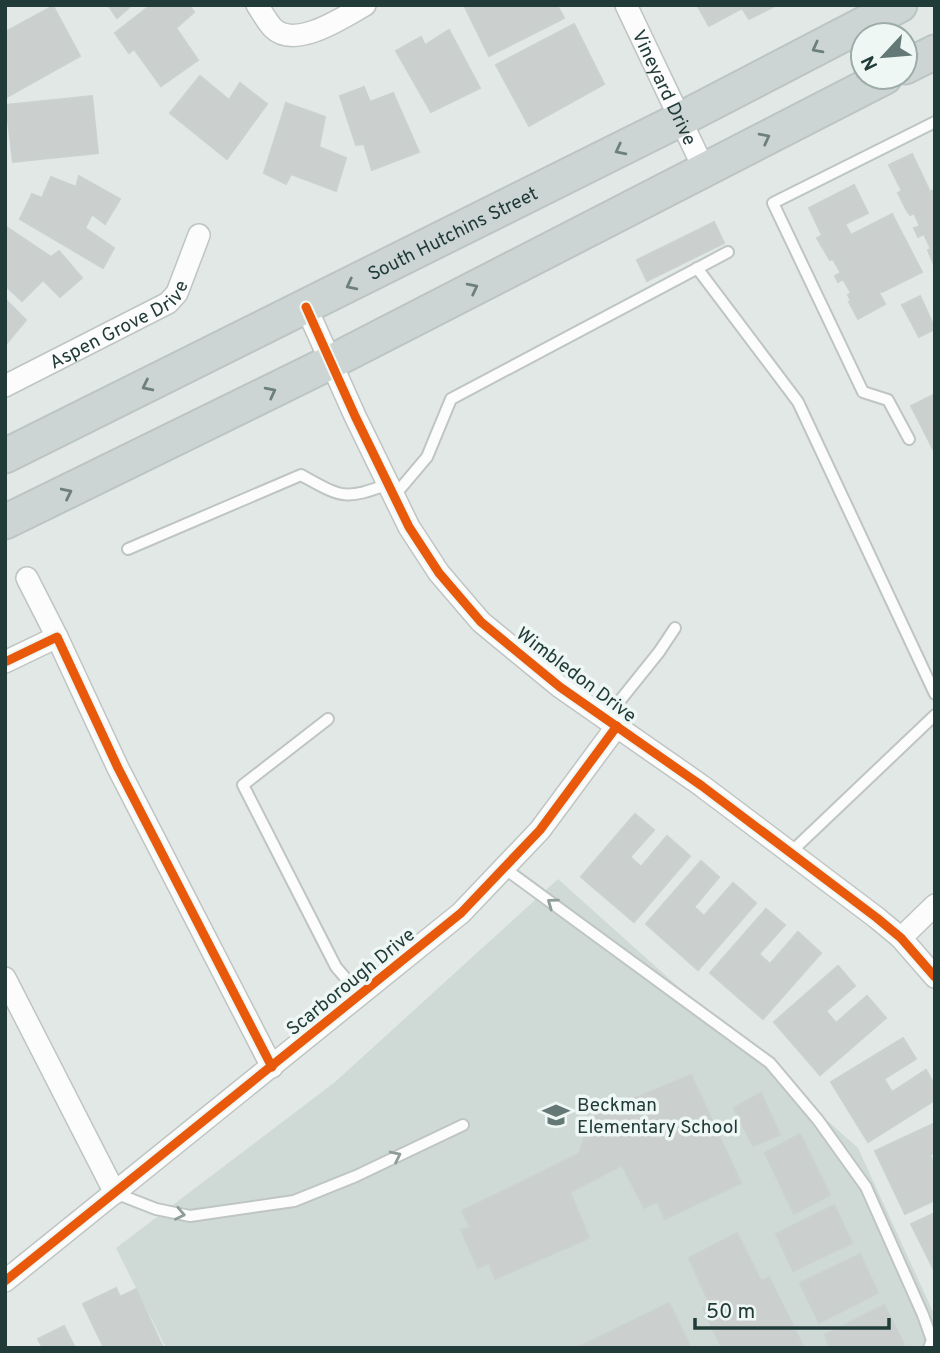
<svg xmlns="http://www.w3.org/2000/svg" width="940" height="1353" font-family="Overpass,sans-serif">
<rect width="100%" height="100%" fill="#e2e8e6"/>
<!-- built -->
<path fill="#cfdad7" d="M558 879 858 1148 935 1316V1348H166L116 1248 335 1082Z"/>
<!-- building -->
<g fill="#cbd0cf" stroke="#cad1cf" stroke-width="2">
<path d="M108 5H132L117 18Z"/>
<path d="M151 5H189L194 12 176 28 198 60 161 86 134 49 129 53 115 33Z"/>
<path d="M464 5H557L564 18 489 56Z"/>
<path d="M697 5H777L749 19 742 8 709 26Z"/>
<path d="M53 6 80 56 5 98V32Z"/>
<path d="M574 24 604 84 529 126 496 65Z"/>
<path d="M449 30 480 88 431 112 396 51 421 37 425 45Z"/>
<path d="M200 76 229 100 240 83 267 104 227 159 170 113Z"/>
<path d="M364 87 370 102 393 93 419 152 372 170 364 144 356 145 340 96Z"/>
<path d="M92 96 98 153 13 162 6 105Z"/>
<path d="M286 103 325 117 319 147 346 158 336 191 291 174 286 184 264 173Z"/>
<path d="M912 154 930 192 935 189V268L928 250 931 249 924 234 918 237 914 228 920 226 914 213 910 215 906 209 898 193 902 191 889 165Z"/>
<path d="M79 176 120 199 105 224 92 214 85 228 114 248 103 268 20 219 32 194 42 198 51 177 76 187Z"/>
<path d="M854 185 868 213 845 224 851 235 892 214 922 272 882 292 878 291 885 304 858 319 849 302 851 301 848 295 851 293 843 279 838 282 835 276 841 273 833 259 830 260 817 238 822 235 809 208Z"/>
<path d="M714 222 724 243 647 281 637 260Z"/>
<path d="M5 226 51 257 59 251 82 278 60 297 43 280 22 301 5 285Z"/>
<path d="M920 296 935 329 919 337 902 305Z"/>
<path d="M5 299 26 320 6 344 5 343Z"/>
<path d="M933 395 935 448 933 449 911 406Z"/>
<path d="M635 814 654 830 630 857 641 867 667 836 690 856 634 922 581 877Z"/>
<path d="M701 861 719 877 694 907 704 916 733 883 756 903 698 970 646 924Z"/>
<path d="M766 909 785 925 759 954 770 964 798 932 821 953 763 1019 710 973Z"/>
<path d="M838 966 855 986 826 1011 836 1023 867 996 886 1018 820 1075 774 1022Z"/>
<path d="M903 1038 916 1059 884 1079 892 1092 926 1070 935 1086V1100L868 1142 831 1082Z"/>
<path d="M691 1075 741 1183 665 1219 657 1202 644 1208 622 1165 570 1192 589 1238 495 1279 489 1263 478 1268 461 1230 470 1227 462 1211 579 1154 592 1116Z"/>
<path d="M761 1093 780 1135 753 1146 734 1108Z"/>
<path d="M935 1123V1153L930 1155 935 1166V1200L905 1214 875 1151Z"/>
<path d="M800 1134 830 1195 794 1214 765 1153Z"/>
<path d="M834 1205 852 1243 793 1271 776 1234Z"/>
<path d="M935 1213V1272L911 1224Z"/>
<path d="M737 1233 761 1281 769 1277 804 1348H722L703 1308 710 1305 689 1258Z"/>
<path d="M860 1254 878 1293 819 1323 800 1283Z"/>
<path d="M116 1288 120 1297 136 1289 163 1348H104L83 1304Z"/>
<path d="M669 1303 691 1348H577Z"/>
<path d="M884 1305 904 1344 896 1348H830L825 1335Z"/>
<path d="M64 1326 75 1348H43L38 1339Z"/>
</g>
<g fill="none" stroke-linecap="round" stroke-linejoin="round">
<defs>
<g id="service">
<path d="M697 268 798 402 935 694"/>
<path d="M909 439 888 400 863 392 773 203 935 122"/>
<path d="M394 496 427 457 451 399 728 252"/>
<path d="M128 549 301 475C341 497 344 501 388 484"/>
<path d="M606 718 659 652 675 628"/>
<path d="M328 719 243 785 336 967 361 996"/>
<path d="M791 852 935 715"/>
<path d="M504 868 770 1063 818 1120 866 1187 923 1315 932 1340 929 1348"/>
<path d="M115 1193 156 1209 190 1216 294 1201 356 1176 463 1125"/>
</g>
<g id="minor">
<path d="M257 5C262 12 267 22 273 28 295 50 344 17 365 5"/>
<path id="s1" d="M626 5 704 169"/>
<path d="M306 307 355 416 409 527 439 573 481 622 560 687 702 786 877 918 901 938 935 977"/>
<path id="s2" d="M5 386 168 303 177 293 199 235"/>
<path d="M27 578 57 637"/>
<path d="M5 662 57 637 118 768 272 1067"/>
<path d="M901 938 935 905"/>
<path d="M5 978 115 1193"/>
<path d="M5 1281 461 913 540 830 617 726"/>
</g>
<g id="primary">
<path d="M905 67 935 52"/>
<path id="s3" d="M5 456 681 119 900 5"/>
<path d="M5 522 331 362 885 77"/>
</g>
</defs>
<!-- service casing -->
<use href="#service" stroke="#bfc5c3" stroke-width="14"/>
<!-- minor casing -->
<use href="#minor" stroke="#bfc5c3" stroke-width="24"/>
<!-- primary casing -->
<use href="#primary" stroke="#bbc5c3" stroke-width="37"/>
<!-- service -->
<use href="#service" stroke="#fbfcfb" stroke-width="10"/>
<!-- minor -->
<use href="#minor" stroke="#fbfcfb" stroke-width="21"/>
<!-- primary -->
<use href="#primary" stroke="#ccd5d3" stroke-width="33"/>
<defs>
<g id="cycleway">
<path d="M306 307 355 416 409 527 439 573 481 622 560 687 702 786 877 918 901 938 935 977"/>
<path d="M5 662 57 637 118 768 272 1067"/>
<path d="M5 1281 461 913 540 830 617 726"/>
</g>
</defs>
<!-- cycleway casing -->
<use href="#cycleway" stroke="#eff7f5" stroke-width="13"/>
<!-- cycleway -->
<use href="#cycleway" stroke="#e8590c" stroke-width="9"/>
</g>
<!-- one-way arrows -->
<defs><path id="oneway-chevron" d="M-2-3.5L2.5 0L-2 3.5" fill="none" stroke-width="1.6" stroke-linecap="round" stroke-linejoin="round" transform="scale(1.75)"/></defs>
<g stroke="#6d807e">
<use href="#oneway-chevron" transform="translate(817 48) rotate(152)"/>
<use href="#oneway-chevron" transform="translate(765 138) rotate(-27)"/>
<use href="#oneway-chevron" transform="translate(620 150) rotate(153)"/>
<use href="#oneway-chevron" transform="translate(351 285) rotate(153)"/>
<use href="#oneway-chevron" transform="translate(473 288) rotate(-27)"/>
<use href="#oneway-chevron" transform="translate(147 386) rotate(154)"/>
<use href="#oneway-chevron" transform="translate(271 392) rotate(-27)"/>
<use href="#oneway-chevron" transform="translate(67 493) rotate(-26)"/>
</g>
<g stroke="#8e9c9a">
<use href="#oneway-chevron" transform="translate(552 903) rotate(-144)"/>
<use href="#oneway-chevron" transform="translate(396 1156) rotate(-26)"/>
<use href="#oneway-chevron" transform="translate(180 1214) rotate(12)"/>
</g>
<!-- icons -->
<defs>
<symbol id="school-bare" viewBox="-9 -9 18 18"><path d="M0-5L7-2L0 1L-7-2ZM-4 1L0 2.5L4 1V4Q0 6-4 4Z" fill="#647875" stroke="#eff7f5" stroke-width="2.5" paint-order="stroke"/></symbol>
</defs>
<g fill-rule="evenodd">
<use href="#school-bare" x="537" y="1096" width="38" height="38"/>
</g>
<g text-anchor="middle" stroke-width="7" stroke-linejoin="round" paint-order="stroke">
<!-- street labels -->
<g font-size="19" fill="#203b38" stroke="#eff7f5">
<text dy="7" stroke="none"><textPath href="#s1" startOffset="91">Vineyard Drive</textPath></text>
<text dy="7" stroke="none"><textPath href="#s3" startOffset="500">South Hutchins Street</textPath></text>
<text dy="7" stroke="none"><textPath href="#s2" startOffset="130">Aspen Grove Drive</textPath></text>
<text transform="translate(577 674) rotate(37)" y="7">Wimbledon Drive</text>
<text transform="translate(350 981) rotate(-39)" y="7">Scarborough Drive</text>
</g>
<!-- poi labels -->
<g font-size="19" fill="#203b38" stroke="#eff7f5" text-anchor="start">
<text x="577" y="1111">Beckman<tspan x="577" dy="22">Elementary School</tspan></text>
</g>
</g>
<!-- border -->
<rect width="940" height="1353" fill="none" stroke="#203b38" stroke-width="14"/>
<!-- north arrow -->
<g transform="translate(884 56) rotate(244)"><circle r="33" fill="#eff7f5" stroke="#9caca9" stroke-width="2"/>
<path d="M0-5L12 26L0 18L-12 26Z" fill="#647875"/>
<text y="-10" font-size="19" font-weight="bold" text-anchor="middle" fill="#203b38">N</text>
</g>
<!-- scale -->
<path d="M695 1318v10h194v-10" fill="none" stroke="#203b38" stroke-width="3.5"/>
<text x="706" y="1318" font-size="21" fill="#203b38" stroke="#eff7f5" stroke-width="5" paint-order="stroke">50 m</text>
</svg>
